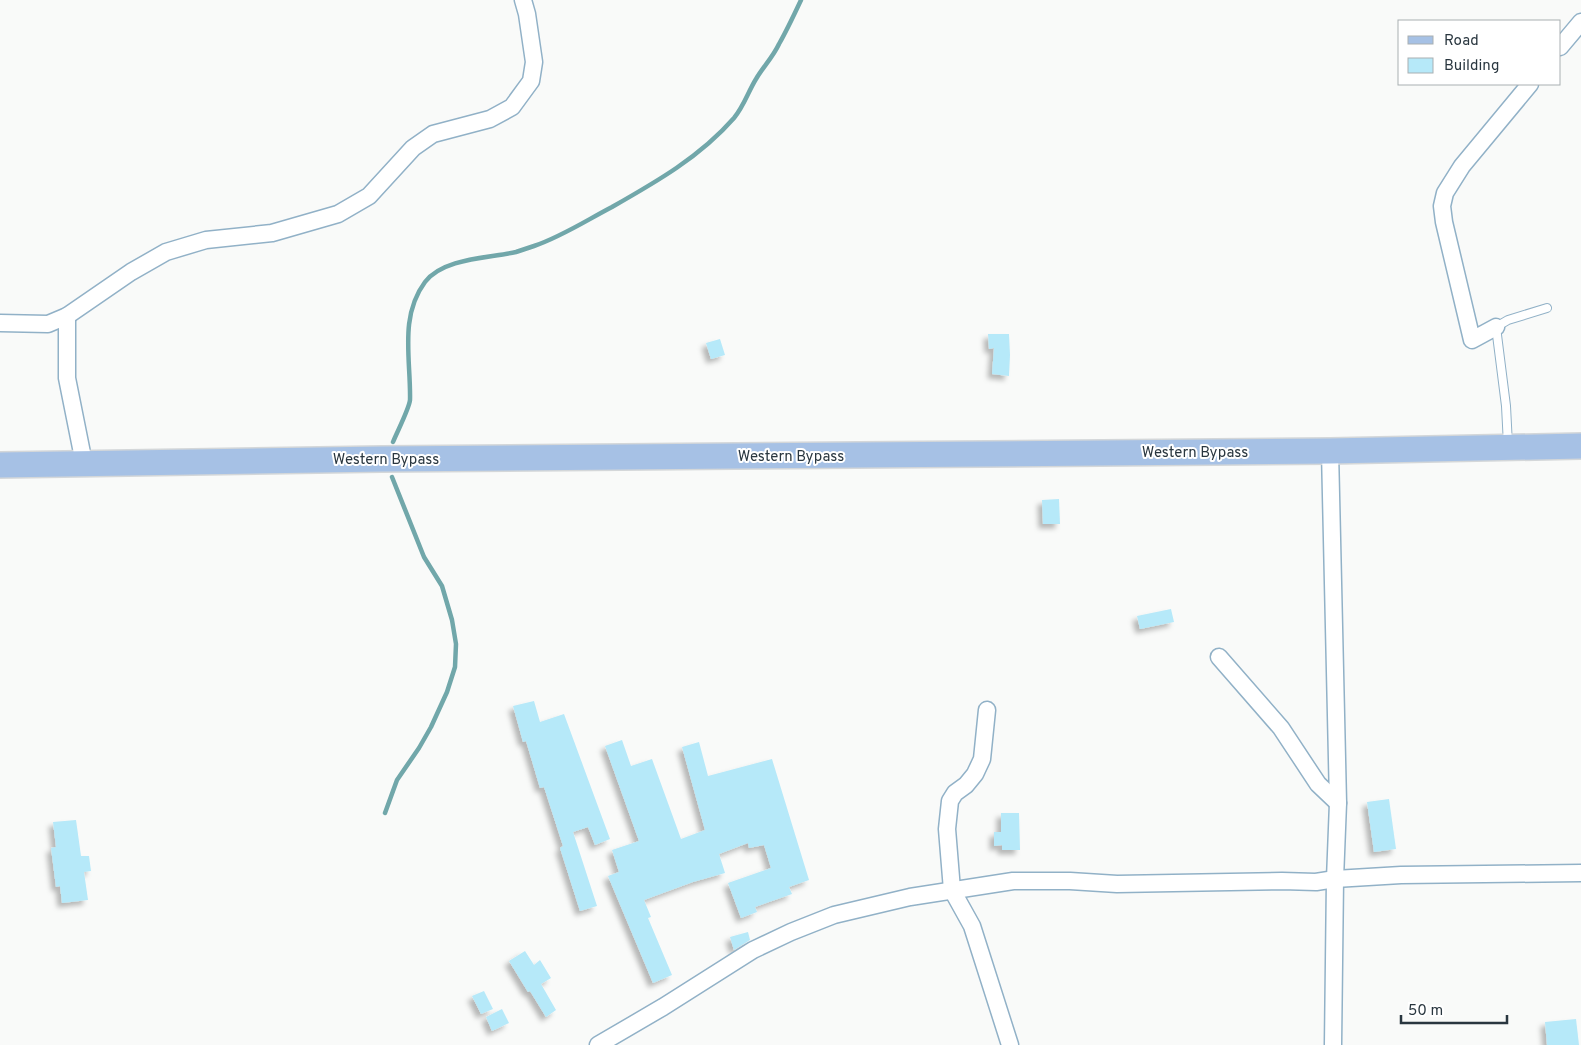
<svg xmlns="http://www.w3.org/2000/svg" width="1581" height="1045" font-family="Overpass,sans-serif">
<defs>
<filter id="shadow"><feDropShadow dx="-4.5" dy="4.5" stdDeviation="2.5" flood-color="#0004"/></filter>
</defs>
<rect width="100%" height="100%" fill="#f9faf9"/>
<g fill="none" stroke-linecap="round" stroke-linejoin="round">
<!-- stream -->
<g stroke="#71a7aa" stroke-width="4.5">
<path d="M393 442C397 432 409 409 410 400 411 360 399 317 425 282 443 258 489 258 516 252 522 250 528 248 534 246 561 237 587 220 612 207 656 182 700 157 734 118 744 106 748 92 756 79 763 67 773 57 779 44 787 30 794 15 801 0"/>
<path d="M385 813 397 780 419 748 431 727 447 692 455 667 456 644 452 620 442 586 424 557 392 477"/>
</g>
</g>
<!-- building -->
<g fill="#b6e9f9" filter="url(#shadow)">
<path d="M988 334H1009L1010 355 1009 376 992 374 994 348 989 349Z"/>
<path d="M720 339 725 355 711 359 706 343Z"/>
<path d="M1059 499 1060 524H1043L1042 500Z"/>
<path d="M1171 609 1174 622 1140 629 1137 616Z"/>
<path d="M534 701 540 722 564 714 610 839 595 845 588 827 573 832 597 906 580 911 560 848 563 846 544 787 540 788 526 741 523 742 513 706Z"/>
<path d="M622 740 631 766 652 759 681 839 705 830 682 747 699 742 708 776 772 759 809 880 789 887 792 894 755 907 757 912 741 918 728 883 771 868 764 845 749 848 748 843 719 854 725 873 693 882 644 900 651 917 648 918 672 975 653 983 608 876 619 872 612 850 639 841 605 746Z"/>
<path d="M1389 799 1396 849 1374 852 1367 802Z"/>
<path d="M1001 813H1019L1020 850H1002V845L994 846V832H1001Z"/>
<path d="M76 820 81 856H89L91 871 84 872 88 900 62 903 60 886 56 887 51 848 56 847 53 822Z"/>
<path d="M748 932 750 940 734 950 730 937Z"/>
<path d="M525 951 534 965 540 960 551 978 541 984 556 1010 546 1017 530 991 528 992 509 961Z"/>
<path d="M484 991 493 1009 481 1014 472 996Z"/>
<path d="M502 1009 509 1023 492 1031 486 1017Z"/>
<path d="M1576 1019 1579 1045H1547L1545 1022Z"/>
</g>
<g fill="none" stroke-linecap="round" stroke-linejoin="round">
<defs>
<path id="service" d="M1508 445 1506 406 1496 327 1508 320 1547 308"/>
<g id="minor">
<path d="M1560 47 1581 22"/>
<path d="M67 316V378L84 463"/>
<path d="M0 323 48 324 67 316 131 272 166 252 206 240 272 233 338 214 369 196 413 148 433 134 490 119 512 107 531 81 534 62 527 14 523 0"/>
<path d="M1496 327 1472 340 1444 222 1442 206 1445 193 1462 166 1530 84"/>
<path d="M1330 451 1338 803 1335 879 1333 1045"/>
<path d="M1219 657 1281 728 1318 784 1338 803"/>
<path d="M987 710 982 759 975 774 966 785 955 793 950 801 947 829 952 890 972 926 1010 1045"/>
<path d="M598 1045 663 1007 753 950 791 932 834 915 910 897 1013 881H1070L1117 884 1282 881 1316 882 1335 879 1401 875 1581 873"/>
</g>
<path id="primary" d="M0 465 382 459 1330 451 1581 446"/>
</defs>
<!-- service casing -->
<use href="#service" stroke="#91b1c7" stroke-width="10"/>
<!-- minor casing -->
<use href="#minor" stroke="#91b1c7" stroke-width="19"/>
<!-- primary casing -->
<use href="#primary" stroke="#d4d7d9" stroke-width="28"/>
<!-- service -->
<use href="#service" stroke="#fff" stroke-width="8"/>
<!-- minor -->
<use href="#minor" stroke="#fff" stroke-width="16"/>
<!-- primary -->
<use href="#primary" stroke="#a6c1e5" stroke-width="25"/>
</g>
<g text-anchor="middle" stroke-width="4" stroke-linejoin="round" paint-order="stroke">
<!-- street labels -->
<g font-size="15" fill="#29363f" stroke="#fff">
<text x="1195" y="457">Western Bypass</text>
<text x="791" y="461">Western Bypass</text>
<text x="386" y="464">Western Bypass</text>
</g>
</g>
<!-- legend -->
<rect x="1398" y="20" width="162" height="65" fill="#ffffff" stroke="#a9afb2"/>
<rect x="1408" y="36" width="25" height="8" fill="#a6c1e5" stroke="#a9afb2"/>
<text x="1444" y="45" font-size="15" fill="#29363f">Road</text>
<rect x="1408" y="58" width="25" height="15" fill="#b6e9f9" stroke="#a9afb2"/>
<text x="1444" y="70" font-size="15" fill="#29363f">Building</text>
<!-- scale -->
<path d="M1401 1015v8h106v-8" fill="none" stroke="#29363f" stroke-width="2.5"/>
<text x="1408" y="1015" font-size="15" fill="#29363f" stroke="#ffffff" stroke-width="4" paint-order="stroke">50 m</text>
</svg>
